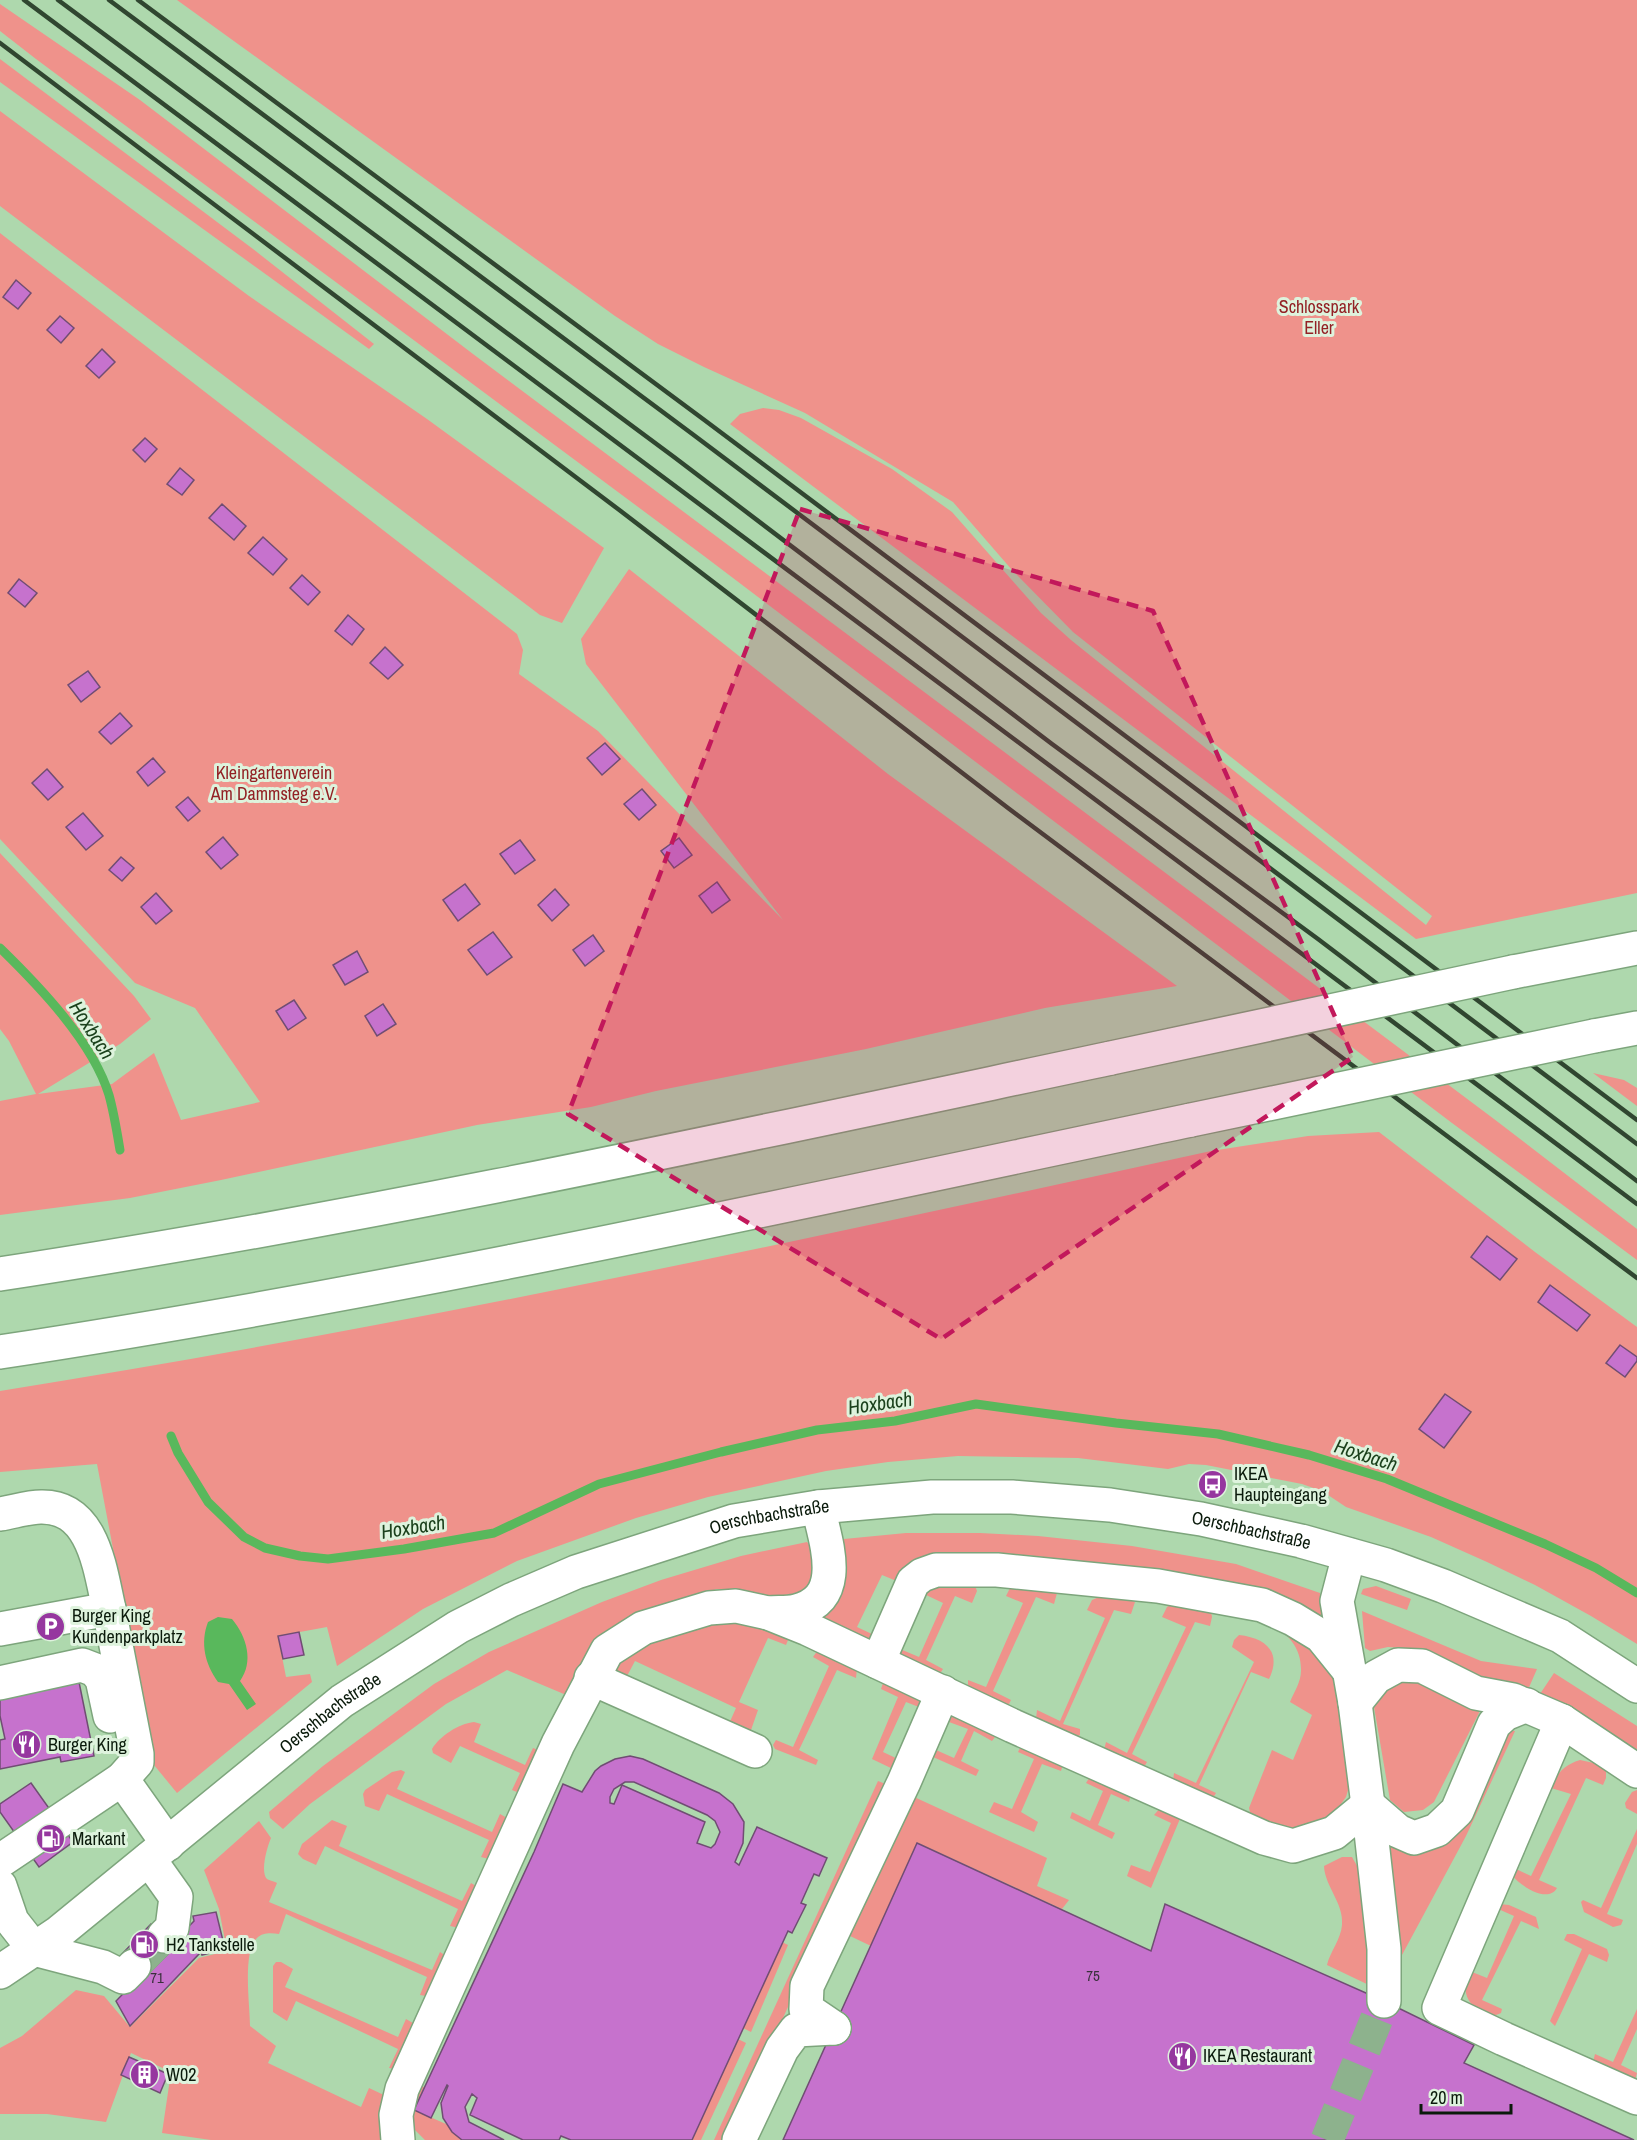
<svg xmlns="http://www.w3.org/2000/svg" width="1637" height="2140" font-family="'Archivo Narrow',sans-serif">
<rect width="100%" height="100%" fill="#aed8ad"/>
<!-- green -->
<g fill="#ef928b">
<path d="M177 0H1637V893L1416 939 730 424 740 414 763 408 779 410 801 418 892 469 952 512 1041 613 1071 640 1426 925 1432 916 1073 632 1012 570 953 502 805 413 704 367 658 344 615 316Z"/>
<path d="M0 4 140 100 473 354 1494 1119 1637 1229V1260L1452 1123 704 556 36 59 0 31Z"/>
<path d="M0 59 253 249 374 344 369 349 0 82Z"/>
<path d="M0 111 249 296 427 419 604 548 562 623 540 615 0 206Z"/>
<path d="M0 233 517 634 523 650 519 674 598 731 783 920 586 664 581 639 629 569 888 774 1177 986 1045 1008 866 1049 656 1091 591 1107 477 1125 221 1180 130 1198 0 1215V1101L36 1094 9 1041 0 1029V853L134 996 151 1019 120 1044 38 1094 112 1084 154 1053 181 1120 260 1102 195 1008 135 983 0 839Z"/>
<path d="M1593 1073 1624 1080 1637 1088V1106Z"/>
<path d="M1379 1132 1535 1252 1637 1327V1644L1591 1616 1535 1585 1487 1562 1431 1537 1346 1507 1322 1491 1302 1484 1206 1465 1189 1464 1168 1469 1078 1458 958 1456 888 1462 826 1471 708 1497 636 1518 517 1561 423 1609 337 1666 327 1627 278 1636 286 1677 310 1674 312 1682 177 1793 154 1765 97 1464 0 1472V1391C406 1326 809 1239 1211 1151L1308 1136Z"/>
<path d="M906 1533H980L1038 1536 1132 1546 1236 1564 1320 1593 1328 1630 1140 1569 1027 1555 920 1557 910 1566 899 1582 882 1575 857 1627 874 1635 870 1644 813 1620 844 1539Z"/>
<path d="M807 1542 817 1556 814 1582 793 1598H770L750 1591 717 1589 666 1604 629 1619 571 1697 507 1670 446 1704 310 1804 283 1829 270 1818 269 1812 323 1766 434 1684 489 1652 602 1602 661 1580 741 1556Z"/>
<path d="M930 1584 975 1586 977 1591 972 1603 955 1596 926 1660 943 1669 939 1675 903 1662 900 1649 919 1657 943 1603 924 1594Z"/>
<path d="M1011 1586 1056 1590 1057 1593 1054 1604 1036 1597 993 1691 1011 1700 1009 1704 1006 1706 968 1689V1680L986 1687 1023 1603 1006 1596Z"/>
<path d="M1376 1586 1411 1599 1407 1610 1361 1594 1363 1589Z"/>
<path d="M1099 1597 1129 1599 1135 1602 1131 1614 1114 1610 1063 1724 1080 1729V1735L1076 1737 1036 1719 1037 1710 1060 1721 1105 1618 1087 1610 1092 1600Z"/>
<path d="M1170 1605 1211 1612 1212 1617 1210 1626 1195 1622 1132 1754 1147 1762 1144 1767 1104 1750 1106 1742 1127 1753 1186 1627 1162 1617 1167 1607Z"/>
<path d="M1362 1611 1481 1661 1537 1669 1527 1692 1506 1691 1420 1657 1402 1648 1388 1647 1370 1651 1365 1648Z"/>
<path d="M1255 1614 1307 1636 1337 1679 1351 1780 1346 1797 1333 1815 1322 1825 1292 1832 1252 1821 1249 1808 1272 1750 1293 1760 1312 1715 1290 1702C1294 1692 1301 1682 1301 1671 1302 1643 1280 1624 1254 1621Z"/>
<path d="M743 1620 786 1634 788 1640 786 1645 768 1638 739 1702 758 1710 751 1730 743 1732 728 1726 736 1708 635 1661 626 1678 614 1671 621 1652 692 1626Z"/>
<path d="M1239 1635C1266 1638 1282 1652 1269 1679L1251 1672 1199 1785 1216 1793 1213 1798 1173 1781 1174 1773 1196 1783 1254 1662 1232 1647 1234 1640Z"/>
<path d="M818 1650 857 1668 856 1678 837 1670 799 1750 818 1760 816 1765 775 1749 773 1745 776 1740 793 1747 829 1666 813 1657Z"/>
<path d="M1554 1673 1637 1726V1752L1616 1736 1540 1694Z"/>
<path d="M1404 1674 1483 1705 1434 1802 1423 1810 1404 1812 1390 1800 1374 1707 1376 1690Z"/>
<path d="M890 1680 924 1695V1709L906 1702 883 1752 900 1760 895 1770 872 1759 898 1697 881 1689 883 1683Z"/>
<path d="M954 1712 994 1731 995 1737 992 1741 974 1731 961 1761 979 1770 976 1776 933 1757 936 1750 954 1758 968 1729 949 1722Z"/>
<path d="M474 1722 481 1724 474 1742 525 1765 533 1748 538 1750 523 1791 517 1792 512 1790 520 1773 460 1746 451 1763 433 1753 432 1749C440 1736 458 1724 474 1722Z"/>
<path d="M1507 1730 1515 1731 1466 1836 1395 1968 1384 1840 1417 1845Z"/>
<path d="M1031 1744 1063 1764 1061 1771 1042 1764 1021 1812 1038 1822 1034 1832 989 1812 994 1802 1012 1809 1034 1759 1018 1752 1020 1748Z"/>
<path d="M1580 1760 1603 1765 1606 1767V1778L1603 1785 1586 1778 1539 1880 1557 1888C1548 1904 1520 1886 1512 1875L1514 1868 1531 1876 1571 1794 1551 1788C1557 1773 1564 1765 1580 1760Z"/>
<path d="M401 1770 405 1772 397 1789 492 1832 500 1814 507 1818 489 1859 481 1857 489 1840 387 1794 379 1811 365 1806 363 1794 365 1790 392 1772Z"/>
<path d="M1091 1775 1132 1791 1129 1802 1111 1794 1098 1825 1115 1833 1112 1839 1070 1818 1072 1812 1090 1821 1103 1791 1086 1783Z"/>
<path d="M878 1781 888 1785 728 2140H714Z"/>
<path d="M1637 1790V1814L1626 1808 1625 1803 1632 1792Z"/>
<path d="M912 1796 1047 1858 1037 1886 1069 1900 1062 1909 918 1843 871 1946 850 1936Z"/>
<path d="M1161 1807 1182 1814 1151 1888 1127 1876 1131 1865 1150 1872 1171 1823 1154 1815Z"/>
<path d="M332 1820 347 1826 339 1846 462 1901 471 1883 476 1886 459 1928 450 1926 458 1909 325 1846 316 1865 303 1859 298 1854 302 1844Z"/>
<path d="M259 1821 271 1838C267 1847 260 1872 267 1879 269 1880 275 1882 277 1883L269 1902 432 1970 440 1952 446 1956 426 1996 420 1995 427 1977 286 1914 279 1934C272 1933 263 1932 257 1938 242 1952 250 2005 250 2026L276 2046 268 2063 361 2107 369 2088 386 2096 379 2121 384 2140H211L162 2133 171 2072 131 2053 106 2122 47 2114H0V2048L22 2036 76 1990 104 1996 130 2027 199 1958 227 1951 219 1909 204 1870Z"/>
<path d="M1637 1829V1844L1607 1914 1623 1920 1621 1925 1613 1927 1584 1912 1581 1902 1583 1900 1601 1908Z"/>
<path d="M1342 1857H1352L1365 1880 1373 1987 1327 1965C1330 1952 1341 1939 1342 1925 1344 1903 1325 1887 1324 1866Z"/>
<path d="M1499 1904 1509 1905 1536 1917 1539 1929 1521 1921 1482 2000 1502 2009 1501 2013C1493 2017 1490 2015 1482 2012 1464 2003 1463 1987 1467 1970L1487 1978 1514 1916 1496 1908Z"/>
<path d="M1567 1934H1574L1607 1949 1609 1955 1607 1962 1589 1954 1555 2026 1550 2021 1582 1949 1564 1940Z"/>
<path d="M782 1942 788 1945 751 2032 743 2028Z"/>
<path d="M276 1962H281L293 1969 285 1987 398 2037 406 2019 418 2026 396 2069 389 2068 398 2049 296 2001 287 2021 273 2012V1966Z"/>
<path d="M1637 2009V2029L1621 2065 1637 2073 1635 2080 1593 2062 1595 2054 1613 2062Z"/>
<path d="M738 2039 746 2043 701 2140H692Z"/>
<path d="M414 2083 424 2087 414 2110 446 2124 462 2140H425L411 2126Z"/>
</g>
<!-- water -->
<path fill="#59b85c" d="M218 1617 232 1619C247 1637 254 1662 240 1681L256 1704 247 1710 229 1684 218 1682C205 1664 200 1643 208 1622Z"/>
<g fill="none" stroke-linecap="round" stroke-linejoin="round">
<!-- stream -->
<g stroke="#59b85c" stroke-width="9">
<path d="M0 948C39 986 93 1042 109 1095 114 1113 117 1132 120 1150"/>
<path d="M171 1436 178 1453 208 1502 244 1537 265 1548 300 1556 328 1559 404 1549 494 1533 599 1484 721 1452 817 1430 895 1421 976 1404 1116 1423 1218 1434 1309 1455 1387 1479 1545 1544 1596 1568 1637 1593"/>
</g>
</g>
<!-- building -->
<g fill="#c672cd" stroke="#704d73" stroke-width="1.5" fill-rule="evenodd">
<path d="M16 280 31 293 18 309 3 297Z"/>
<path d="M60 316 74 328 61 343 47 330Z"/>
<path d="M102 349 115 362 99 378 86 366Z"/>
<path d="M145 438 157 449 145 462 133 450Z"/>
<path d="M180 468 194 480 182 495 167 484Z"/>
<path d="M222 504 246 526 234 540 209 518Z"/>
<path d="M263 537 287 559 273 575 248 553Z"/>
<path d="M302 575 320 592 308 605 290 588Z"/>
<path d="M19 579 37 593 25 607 8 593Z"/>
<path d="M348 615 364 629 352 645 335 631Z"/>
<path d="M385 647 403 665 388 679 370 663Z"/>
<path d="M88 671 100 687 81 702 68 685Z"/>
<path d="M120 713 132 726 111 744 99 732Z"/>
<path d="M605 743 620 759 602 775 587 758Z"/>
<path d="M153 758 165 772 148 786 137 772Z"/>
<path d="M47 769 63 787 48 800 32 783Z"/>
<path d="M642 789 656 805 639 820 624 804Z"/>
<path d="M188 797 200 811 188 821 176 807Z"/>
<path d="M83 813 103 836 86 850 66 827Z"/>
<path d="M223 837 238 855 221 869 206 852Z"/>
<path d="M679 838 692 855 674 868 661 851Z"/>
<path d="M520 840 535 860 515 874 500 854Z"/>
<path d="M121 857 134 868 122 881 109 870Z"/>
<path d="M717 882 730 900 712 913 699 896Z"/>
<path d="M465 884 480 904 458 921 443 900Z"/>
<path d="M555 889 569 905 552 921 538 905Z"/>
<path d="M156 893 172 911 156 924 141 907Z"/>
<path d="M493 932 512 957 487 975 468 950Z"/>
<path d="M593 935 604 951 585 966 573 950Z"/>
<path d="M357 951 368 972 345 985 333 965Z"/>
<path d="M294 1000 306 1018 288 1030 276 1011Z"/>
<path d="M383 1004 396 1024 377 1036 365 1016Z"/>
<path d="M1487 1236 1517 1259 1500 1280 1471 1257Z"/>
<path d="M1550 1285 1590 1315 1577 1331 1538 1302Z"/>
<path d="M1620 1345 1637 1357V1361L1625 1377 1606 1363Z"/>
<path d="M1445 1394 1471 1412 1444 1448 1419 1429Z"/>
<path d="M299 1632 304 1655 283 1659 278 1636Z"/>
<path d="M79 1682 94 1756 61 1762 60 1757 0 1769V1740L5 1739 0 1716V1699Z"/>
<path d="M630 1756 643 1759 719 1793 733 1804 744 1822 743 1843 735 1862 739 1865 757 1827 827 1858 819 1876 814 1874 801 1903 806 1905 792 1933 788 1931 692 2140H571L561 2136 559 2140H523L470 2115 477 2098 472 2094 465 2107 469 2122 504 2140H462L452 2132 443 2118 441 2103 448 2086 447 2085 431 2118 414 2110 534 1852 563 1784 582 1792 595 1771 601 1766 615 1759ZM625 1782H634L707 1815 715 1821 720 1832 715 1844 711 1848 697 1843 705 1822 622 1785 614 1804 610 1803V1797L614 1789Z"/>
<path d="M31 1783 73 1842 39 1867 0 1812V1804Z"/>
<path d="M917 1843 1151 1951 1165 1904 1384 2001 1474 2045 1464 2063 1634 2140H783Z"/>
<path d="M216 1912 225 1949 202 1955 201 1952 130 2026 116 2001 194 1921 193 1916Z"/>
<path d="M151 1924 175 1947 145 1977 122 1954Z"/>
<path d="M129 2057 168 2074 160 2093 121 2075Z"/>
</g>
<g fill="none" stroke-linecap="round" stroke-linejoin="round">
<!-- minor-tunnel -->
<g stroke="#8db28d" stroke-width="33" stroke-dasharray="33 16" stroke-linecap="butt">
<path d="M134 1966 164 1936"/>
<path d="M1327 2140 1384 2001"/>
</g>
<defs>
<g id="minor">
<path d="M0 1514C13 1512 28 1507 41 1507 94 1506 100 1570 109 1609"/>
<path d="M1349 1555 1337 1601 1355 1703 1368 1805 1384 1949V2001"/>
<path d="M768 1613C777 1612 787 1613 796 1611 847 1599 826 1543 818 1507"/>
<path d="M0 1629 109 1609 137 1754V1762L122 1779"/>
<path d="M878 1662 913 1582 922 1575 936 1570H997L1158 1586 1262 1605 1293 1619 1321 1636 1350 1672"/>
<path d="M591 1678 755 1751"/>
<path d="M0 1683 82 1665 95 1670 102 1679 110 1716"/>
<path d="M1355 1703 1376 1677 1398 1665 1422 1666 1476 1693 1513 1700 1562 1721 1637 1771"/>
<path d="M1562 1721 1439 2008 1504 2039 1637 2098"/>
<path d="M1368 1805 1398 1831 1414 1838 1437 1830 1457 1811 1494 1724 1505 1714 1527 1705"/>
<path d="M149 1859 176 1897 172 1928 164 1936"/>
<path d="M0 1861 122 1779 168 1844"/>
<path d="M0 1886 12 1921 34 1949 103 1967 123 1977 134 1966"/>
<path d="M834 2028 806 2009 807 1986 904 1782 943 1692"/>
<path d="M398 2140 396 2115 402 2089 558 1744 607 1651 643 1628 709 1608 736 1606 768 1613 808 1629 1013 1726 1264 1838 1293 1846 1334 1833 1368 1805"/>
<path d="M739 2140 782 2049 796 2030 834 2028"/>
</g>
<g id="major">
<path id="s1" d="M0 1972 58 1933 342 1701 458 1627 511 1600 576 1572 734 1521 818 1507 932 1497H1012L1110 1505 1201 1519 1301 1541 1386 1565 1443 1586 1560 1636 1637 1686"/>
</g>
<g id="highway">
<path d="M1513 972 1637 948"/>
<path d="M1594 1036 1637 1028"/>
<path d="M0 1274C373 1217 742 1136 1111 1058"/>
<path d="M0 1352C400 1291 796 1203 1191 1120"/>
</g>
</defs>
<!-- minor casing -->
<use href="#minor" stroke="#7da57c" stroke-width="36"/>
<!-- major casing -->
<use href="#major" stroke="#7da57c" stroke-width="36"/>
<!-- highway casing -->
<use href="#highway" stroke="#7da57c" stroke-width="36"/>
<!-- minor -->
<use href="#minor" stroke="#fff" stroke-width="33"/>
<!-- major -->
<use href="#major" stroke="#fff" stroke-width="33"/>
<!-- highway -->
<use href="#highway" stroke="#fff" stroke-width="33"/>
<!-- rail -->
<g stroke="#304630" stroke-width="4.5">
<path d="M24 0 1637 1204"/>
<path d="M58 0 674 457 1052 744 1318 939 1637 1181"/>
<path d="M109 0 691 433 1637 1144"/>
<path d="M138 0 703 419 1637 1120"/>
<path d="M0 43 618 509 1008 808 1637 1278"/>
</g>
<defs>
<g id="highway-bridge">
<path d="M1111 1058 1513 972"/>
<path d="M1191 1120 1594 1036"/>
</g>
</defs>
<!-- highway-bridge casing -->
<use href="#highway-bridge" stroke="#7da57c" stroke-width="36" stroke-linecap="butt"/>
<!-- highway-bridge -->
<use href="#highway-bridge" stroke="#fff" stroke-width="33"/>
</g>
<!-- marked area -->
<path fill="#c2185b" fill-opacity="0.2" stroke="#c2185b" stroke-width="4.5" stroke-dasharray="12 8" stroke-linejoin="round" d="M800 509 1153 611 1353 1057 941 1339 568 1114Z"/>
<!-- icons -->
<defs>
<symbol id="bus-disc" viewBox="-11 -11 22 22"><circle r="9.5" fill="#96379f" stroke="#def3dd"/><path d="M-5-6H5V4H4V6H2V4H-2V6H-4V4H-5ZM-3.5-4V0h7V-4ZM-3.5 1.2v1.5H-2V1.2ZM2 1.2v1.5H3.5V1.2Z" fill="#fff"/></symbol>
<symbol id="parking-disc" viewBox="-11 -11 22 22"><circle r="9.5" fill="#96379f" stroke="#def3dd"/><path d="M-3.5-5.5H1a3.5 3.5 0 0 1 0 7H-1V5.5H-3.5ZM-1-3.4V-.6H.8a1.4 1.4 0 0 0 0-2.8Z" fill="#fff"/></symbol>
<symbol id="restaurant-disc" viewBox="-11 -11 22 22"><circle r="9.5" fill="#96379f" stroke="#def3dd"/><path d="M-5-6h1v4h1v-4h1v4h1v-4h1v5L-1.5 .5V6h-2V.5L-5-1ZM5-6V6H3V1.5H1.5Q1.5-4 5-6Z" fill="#fff"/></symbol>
<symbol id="fuel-disc" viewBox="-11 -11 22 22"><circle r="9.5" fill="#96379f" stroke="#def3dd"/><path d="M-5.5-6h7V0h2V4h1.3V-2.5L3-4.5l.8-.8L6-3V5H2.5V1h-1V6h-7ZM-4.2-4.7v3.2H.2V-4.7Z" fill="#fff"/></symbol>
<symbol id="building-disc" viewBox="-11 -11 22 22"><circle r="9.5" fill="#96379f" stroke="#def3dd"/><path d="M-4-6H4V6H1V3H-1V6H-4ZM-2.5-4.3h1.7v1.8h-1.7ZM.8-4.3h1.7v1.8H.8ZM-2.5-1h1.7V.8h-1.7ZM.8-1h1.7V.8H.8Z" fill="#fff"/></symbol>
</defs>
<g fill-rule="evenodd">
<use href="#bus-disc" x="1196" y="1468" width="33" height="33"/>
<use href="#parking-disc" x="34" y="1610" width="33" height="33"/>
<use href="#restaurant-disc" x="10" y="1728" width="33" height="33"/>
<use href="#fuel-disc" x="34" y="1822" width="33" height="33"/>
<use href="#fuel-disc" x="128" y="1928" width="33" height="33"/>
<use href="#restaurant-disc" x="1166" y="2040" width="33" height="33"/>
<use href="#building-disc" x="128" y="2058" width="33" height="33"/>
</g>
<g text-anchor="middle" stroke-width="6" stroke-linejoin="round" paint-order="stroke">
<!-- number labels -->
<g font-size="15" fill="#39303c">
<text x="1093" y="1981">75</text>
<text x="157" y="1983">71</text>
</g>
<!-- park labels -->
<g font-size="18" fill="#932125" stroke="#def3dd">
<text x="1319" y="313">Schlosspark<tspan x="1319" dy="21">Eller</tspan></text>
<text x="274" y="779">Kleingartenverein<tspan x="274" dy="21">Am Dammsteg e.V.</tspan></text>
</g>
<!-- poi labels -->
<g font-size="18" fill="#0a1a0b" stroke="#def3dd" text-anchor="start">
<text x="1234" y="1480">IKEA<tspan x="1234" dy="21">Haupteingang</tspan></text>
<text x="72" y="1622">Burger King<tspan x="72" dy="21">Kundenparkplatz</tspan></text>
<text x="48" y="1751">Burger King</text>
<text x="72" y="1845">Markant</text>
<text x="166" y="1951">H2 Tankstelle</text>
<text x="1203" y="2062">IKEA Restaurant</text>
<text x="166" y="2081">W02</text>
</g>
<!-- street labels -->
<g font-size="18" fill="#0a1a0b" stroke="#def3dd">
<text dy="6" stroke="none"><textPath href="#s1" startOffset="906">Oerschbachstraße</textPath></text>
<text dy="6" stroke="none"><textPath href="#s1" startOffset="1392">Oerschbachstraße</textPath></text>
<text dy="6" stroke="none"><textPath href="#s1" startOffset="420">Oerschbachstraße</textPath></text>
</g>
<!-- water labels -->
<g font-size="20" font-style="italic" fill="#1b411c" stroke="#def3dd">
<text transform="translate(92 1030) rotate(57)" y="7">Hoxbach</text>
<text transform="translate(880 1403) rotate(-8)" y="7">Hoxbach</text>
<text transform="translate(1366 1455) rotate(18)" y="7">Hoxbach</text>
<text transform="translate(413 1527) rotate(-9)" y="7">Hoxbach</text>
</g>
</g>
<!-- scale -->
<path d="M1421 2104v9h90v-9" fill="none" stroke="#0a1a0b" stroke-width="3"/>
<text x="1430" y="2104" font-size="18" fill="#0a1a0b" stroke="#def3dd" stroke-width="4.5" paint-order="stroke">20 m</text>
</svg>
